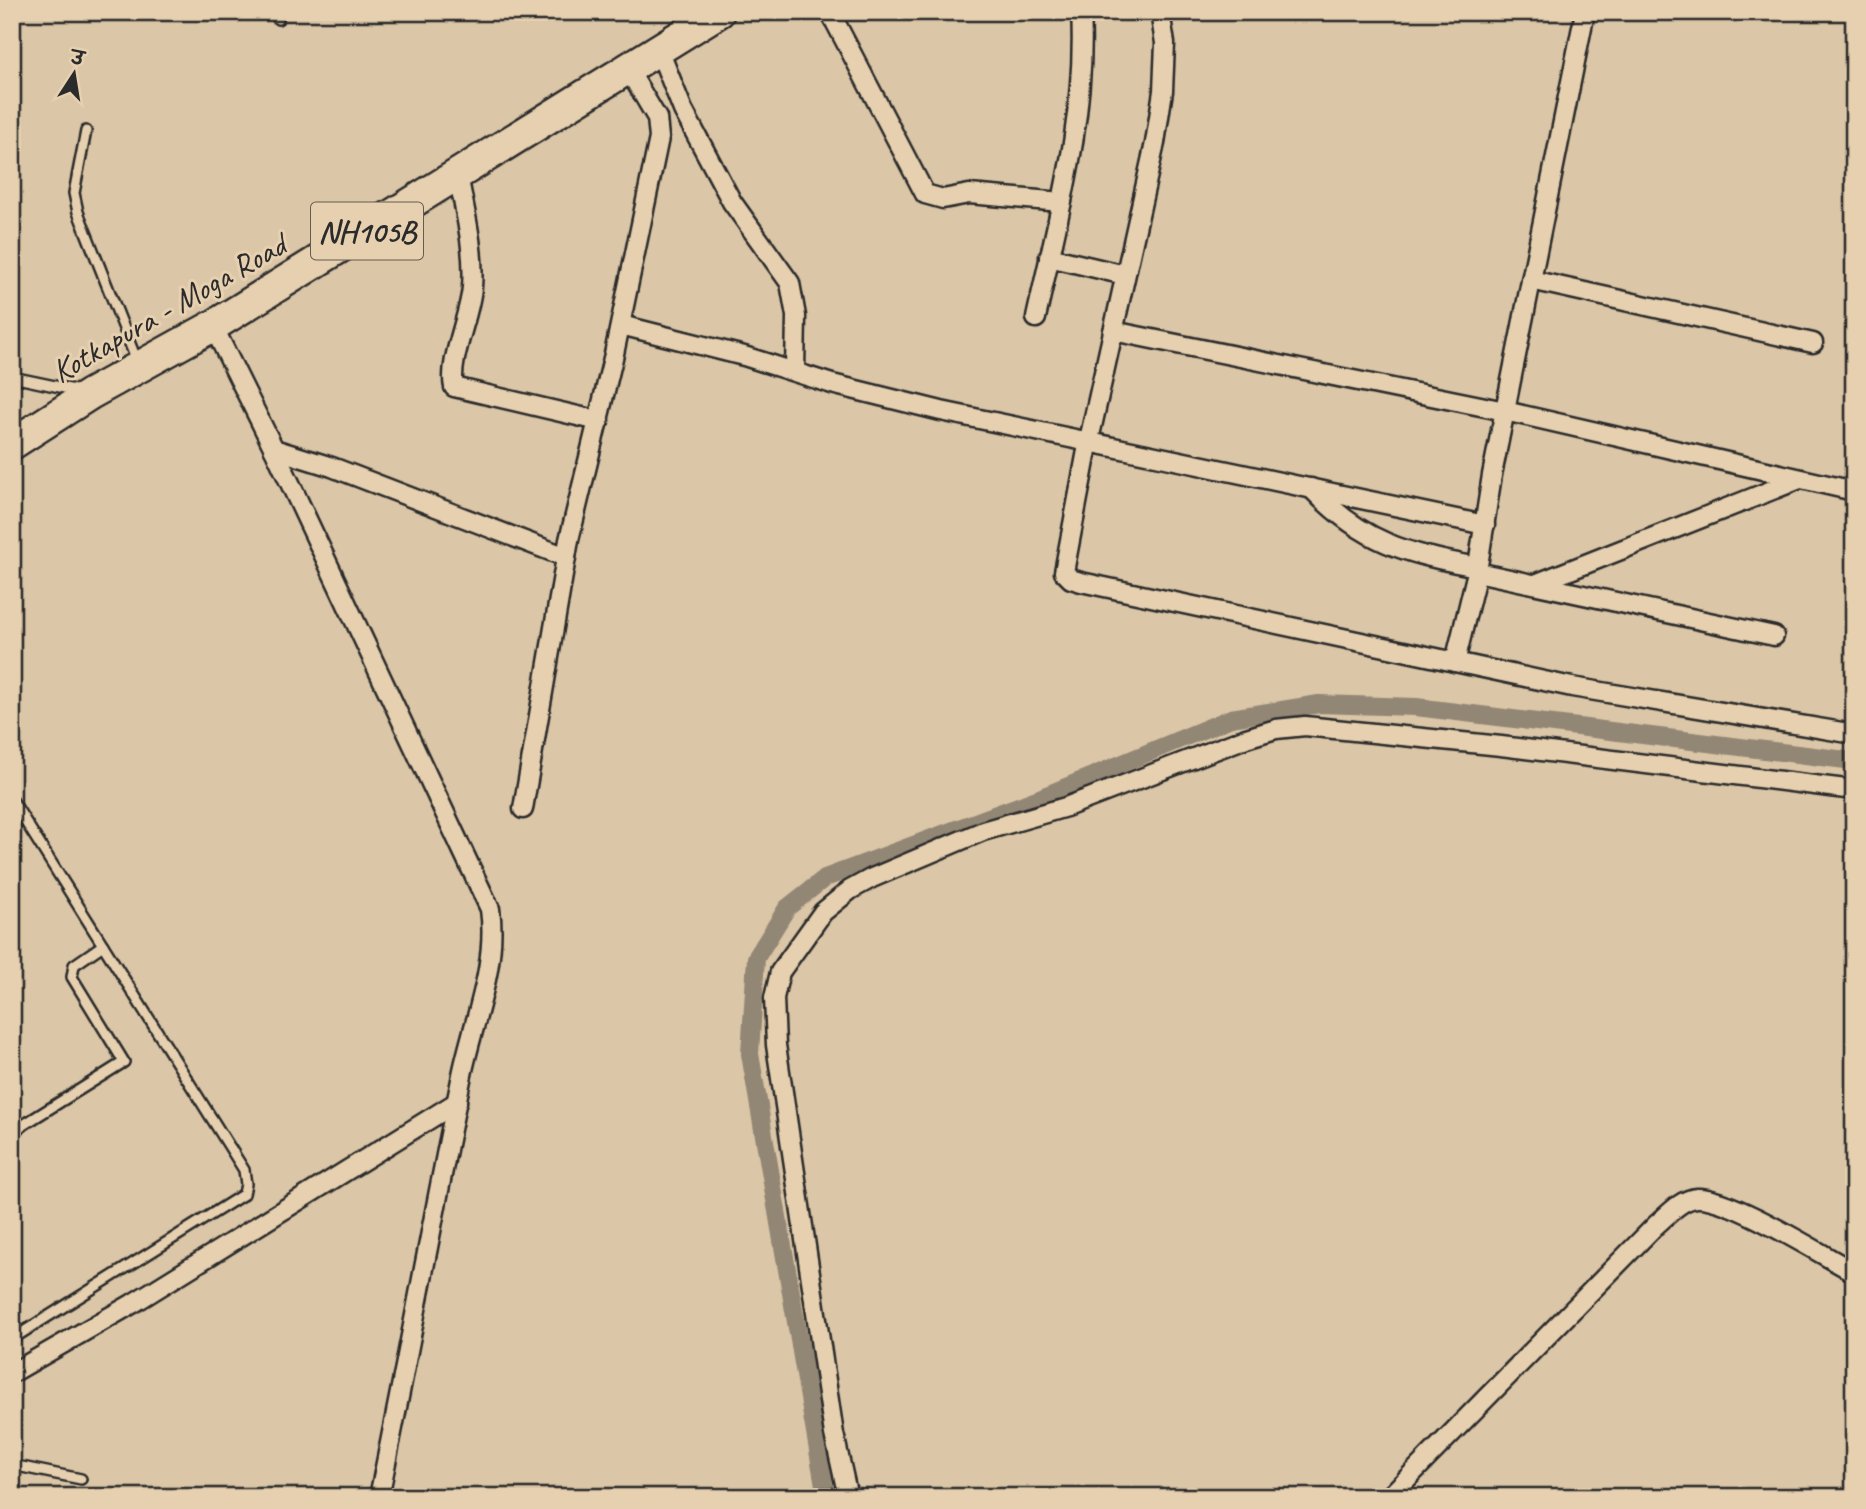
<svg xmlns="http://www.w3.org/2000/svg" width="1866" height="1509" font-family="Caveat,'Playpen Sans Deva',sans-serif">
<rect width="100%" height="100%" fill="#dbc6a7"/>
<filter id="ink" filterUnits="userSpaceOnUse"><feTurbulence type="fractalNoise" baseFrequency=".0143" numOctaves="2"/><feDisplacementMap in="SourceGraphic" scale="14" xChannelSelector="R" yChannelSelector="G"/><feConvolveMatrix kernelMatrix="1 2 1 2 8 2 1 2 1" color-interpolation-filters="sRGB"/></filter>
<g filter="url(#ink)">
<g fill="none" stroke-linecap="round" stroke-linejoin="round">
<!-- canal -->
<path stroke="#928674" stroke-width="18" d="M826 1497 750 1054 756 958 787 908 825 878 1037 799 1231 718 1319 704 1416 707 1854 761"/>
<defs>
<g id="service">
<path d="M278 19 279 12"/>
<path d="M86 131 74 193 78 212 138 364"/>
<path d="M12 377 79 391"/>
<path d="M12 800 244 1170 246 1184 244 1194 12 1339"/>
<path d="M12 1132 124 1062 72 977 74 965 103 945"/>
<path d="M12 1465 81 1479"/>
</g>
<g id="minor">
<path d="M830 12 925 194 943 199 969 194 1062 202"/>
<path d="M1160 12 1165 43 1163 91 1155 143 1089 440 1064 572 1071 579 1081 582 1572 687 1854 734"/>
<path d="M659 50 683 110 732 202 790 283 796 316 795 371"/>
<path d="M458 175C465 212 475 250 472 287 470 316 448 361 454 387L599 421"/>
<path d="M1049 257 1125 275"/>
<path d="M1531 280 1813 343"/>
<path d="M1036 318C1058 217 1087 116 1081 12"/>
<path d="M621 325 744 356 832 384 941 411 1485 525"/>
<path d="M213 326 274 449 490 909C498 965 473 1021 462 1075 433 1216 408 1357 379 1497"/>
<path d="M1113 331 1505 411 1854 491"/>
<path d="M274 449 332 467 566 557"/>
<path d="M1311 488C1363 543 1405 553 1477 567"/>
<path d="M1477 572 1774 636"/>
<path d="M1535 584 1800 479"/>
<path d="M1455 662 1477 572 1492 475 1585 12"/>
<path d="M523 809 569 540 614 354 659 138 657 118 628 69"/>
<path d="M12 1373 132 1304 457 1102"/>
<path d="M848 1497 834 1434 776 1045 774 998 780 972 823 912 850 890 872 878 983 831 1066 807 1246 738 1276 729 1305 726 1501 746 1854 790"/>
<path d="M1389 1497 1656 1225C1668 1215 1681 1199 1697 1198 1729 1196 1822 1255 1854 1272"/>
</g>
<path id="trunk" d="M12 444 90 394 213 326 719 12"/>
</defs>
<!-- service casing -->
<use href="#service" stroke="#2b2b2b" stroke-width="14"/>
<!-- minor casing -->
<use href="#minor" stroke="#2b2b2b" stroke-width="23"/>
<!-- trunk casing -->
<use href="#trunk" stroke="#2b2b2b" stroke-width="35"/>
<!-- service -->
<use href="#service" stroke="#e6d0af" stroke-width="9"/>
<!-- minor -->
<use href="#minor" stroke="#e6d0af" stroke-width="18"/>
<!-- trunk -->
<use href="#trunk" stroke="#e6d0af" stroke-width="30"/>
</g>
</g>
<g text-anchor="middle" stroke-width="6" stroke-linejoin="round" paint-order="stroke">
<!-- shield labels -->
<rect fill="#e6d0af" stroke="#635c53" stroke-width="2" x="311" y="202.5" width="112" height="57" rx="5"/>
<g font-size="32" font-weight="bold" fill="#2b2b2b">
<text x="367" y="242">NH105B</text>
</g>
<!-- street labels -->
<g font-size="33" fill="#2b2b2b" stroke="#e6d0af">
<text transform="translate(168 307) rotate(-30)" y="12">Kotkapura - Moga Road</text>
</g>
</g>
<!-- margin -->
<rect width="1866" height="1509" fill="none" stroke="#e6d0af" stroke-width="42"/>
<rect x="21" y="21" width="1824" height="1467" fill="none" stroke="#2b2b2b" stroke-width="2.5" filter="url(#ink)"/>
<!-- north arrow -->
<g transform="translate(74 74) rotate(12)" stroke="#e6d0af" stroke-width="5" paint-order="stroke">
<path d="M0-5L12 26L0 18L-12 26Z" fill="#2b2b2b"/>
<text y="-10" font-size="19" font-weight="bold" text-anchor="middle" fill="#2b2b2b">उ</text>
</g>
</svg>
